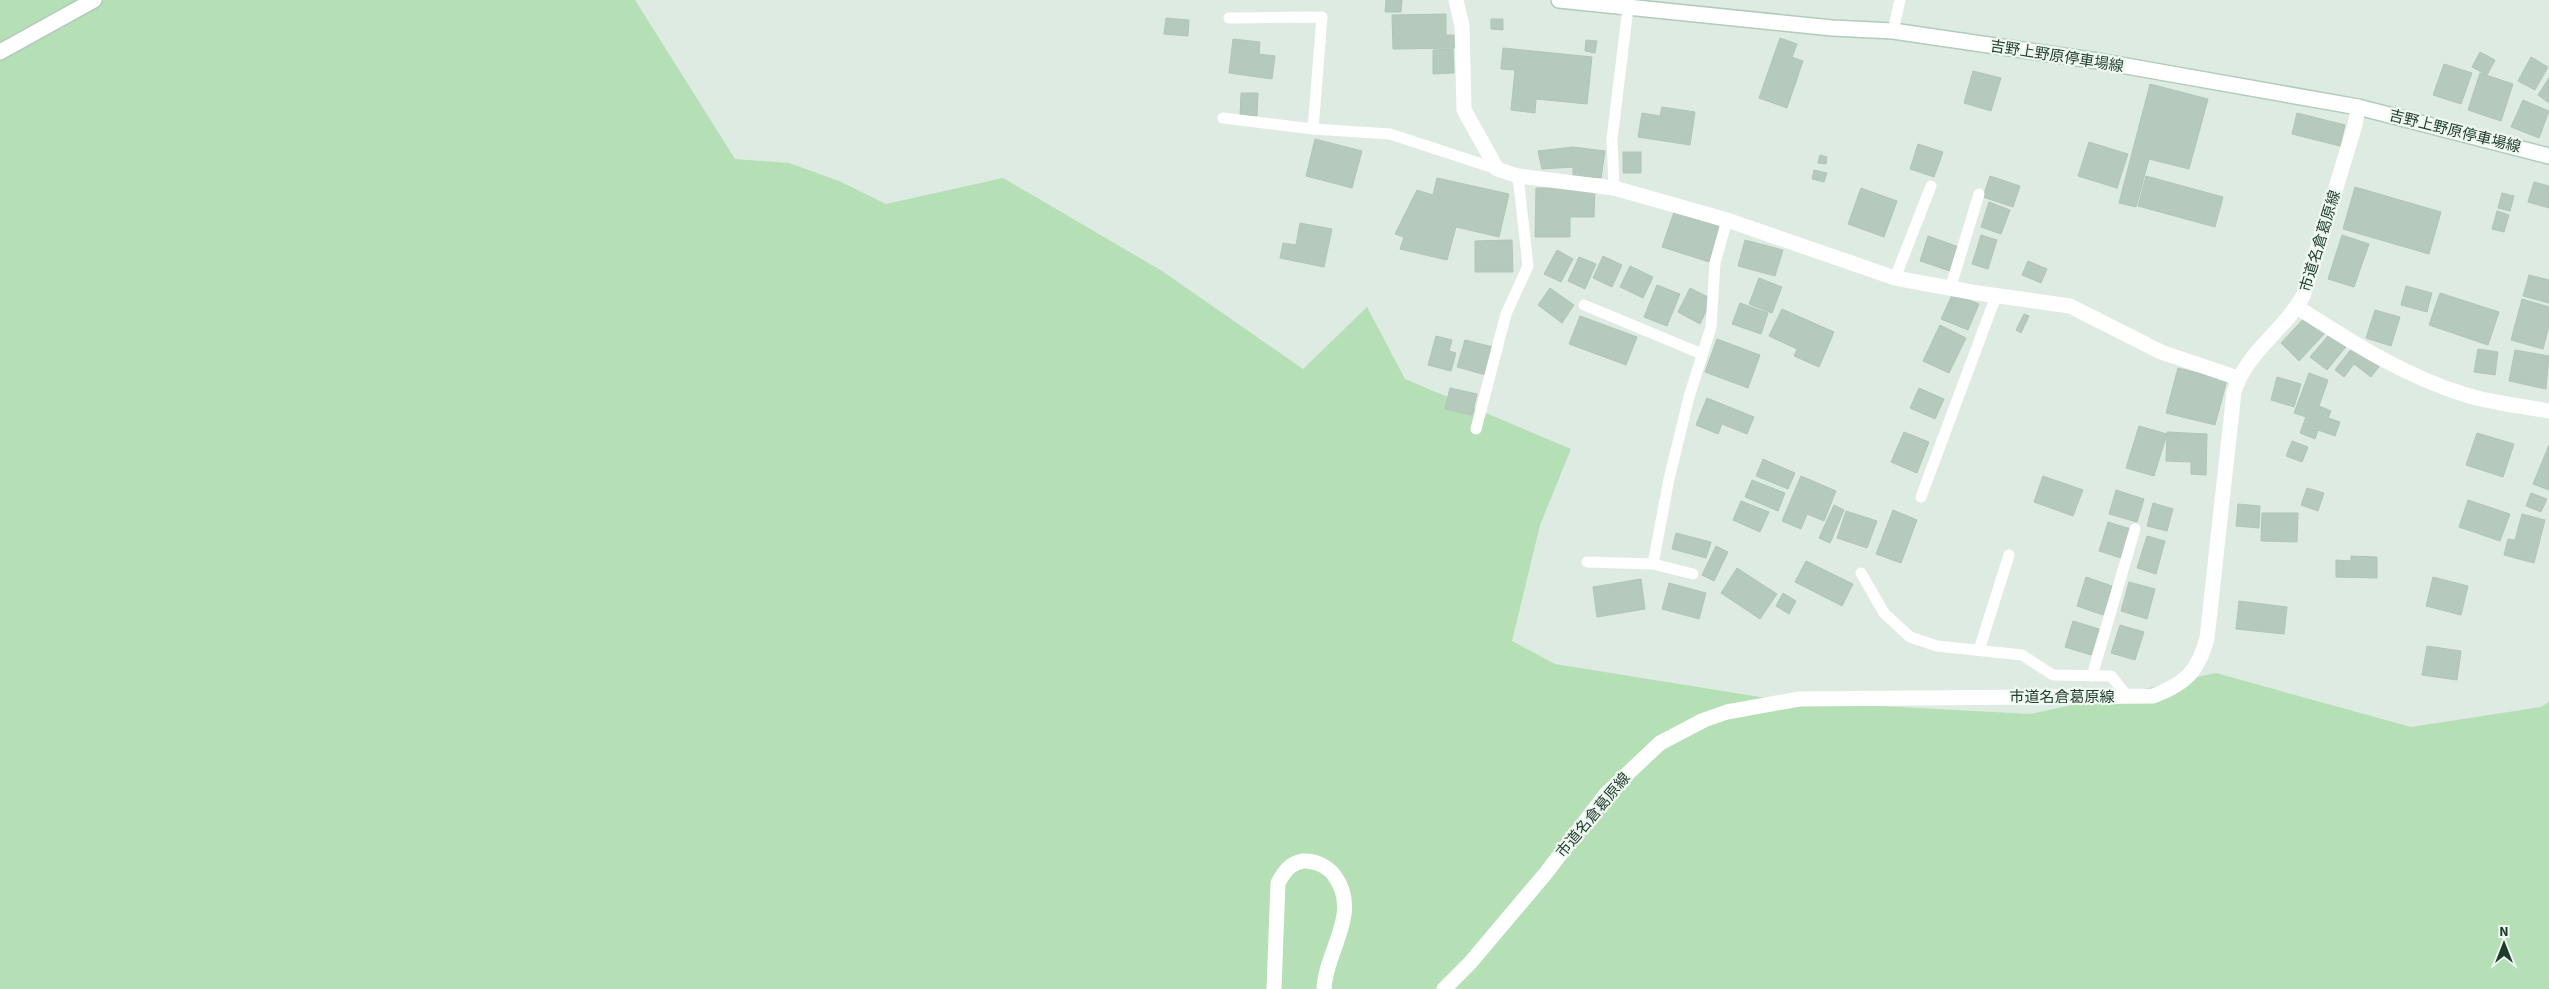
<svg xmlns="http://www.w3.org/2000/svg" width="2549" height="989" font-family="'Source Sans 3','Noto Sans JP',sans-serif">
<rect width="100%" height="100%" fill="#deebe2"/>
<!-- green -->
<path fill="#b5dfb5" d="M0 0H635L735 159 789 163 839 181 886 204 1003 178 1162 271 1303 369 1367 307 1405 379 1571 449 1540 525 1512 641 1555 664 1785 701 2031 714 2216 673 2411 727 2541 707 2549 702V989H0Z"/>
<!-- building -->
<g fill="#b6c9bd" stroke="#b0c5b7">
<path d="M1386 0H1402L1401 12H1385Z"/>
<path d="M1446 14V35H1457V48L1393 49 1392 15Z"/>
<path d="M1166 18 1189 20 1188 36 1164 34Z"/>
<path d="M1491 19H1503V30L1491 29Z"/>
<path d="M1780 38 1797 44 1792 57 1803 61 1787 108 1759 98Z"/>
<path d="M1233 39 1260 42 1259 54 1275 56 1272 79 1229 73Z"/>
<path d="M1586 40 1597 41 1595 53 1585 51Z"/>
<path d="M1503 48 1592 57 1587 104 1536 99 1535 113 1511 110 1515 70 1501 69Z"/>
<path d="M1453 49 1454 73 1433 74V50Z"/>
<path d="M2480 52 2495 60 2487 75 2472 67Z"/>
<path d="M2531 57 2548 67 2535 90 2518 81Z"/>
<path d="M2444 64 2472 73 2461 104 2433 95Z"/>
<path d="M1973 71 2001 78 1991 111 1964 103Z"/>
<path d="M2480 73 2513 84 2501 121 2468 110Z"/>
<path d="M2549 78V103L2538 95Z"/>
<path d="M2150 84 2208 99 2189 169 2149 159 2136 207 2119 203Z"/>
<path d="M1241 93H1258L1257 116H1240Z"/>
<path d="M2523 100 2549 111 2539 138 2511 127Z"/>
<path d="M1662 107 1695 112 1690 145 1638 137 1642 113 1660 116Z"/>
<path d="M2297 113 2345 125 2340 146 2292 134Z"/>
<path d="M1315 139 1362 151 1352 188 1306 176Z"/>
<path d="M2089 142 2128 154 2117 188 2078 176Z"/>
<path d="M1918 144 1943 152 1934 177 1910 169Z"/>
<path d="M1573 147 1605 151 1601 178 1573 176V167L1542 169 1538 151Z"/>
<rect x="1623" y="152" width="18" height="21"/>
<path d="M1820 155 1827 157 1826 164 1818 163Z"/>
<path d="M1814 170 1827 173 1824 182 1812 179Z"/>
<path d="M1990 176 2020 186 2013 207 1983 197Z"/>
<path d="M2146 176 2223 197 2215 227 2138 206Z"/>
<path d="M1437 178 1509 194 1499 237 1456 227 1447 260 1400 249 1404 237 1395 234 1417 190 1433 195Z"/>
<path d="M2534 182 2549 186V208L2528 202Z"/>
<path d="M2355 187 2441 212 2429 254 2343 229Z"/>
<path d="M1536 188H1595L1594 217H1570V237H1535Z"/>
<path d="M1861 188 1897 201 1884 237 1848 224Z"/>
<path d="M2502 193 2514 196 2510 211 2498 208Z"/>
<path d="M1989 202 2010 210 2001 234 1981 227Z"/>
<path d="M2497 211 2509 215 2504 232 2492 229Z"/>
<path d="M1674 212 1720 227 1709 262 1662 247Z"/>
<path d="M1300 223 1332 229 1324 267 1280 258 1283 243 1296 245Z"/>
<path d="M1981 235 1997 240 1988 269 1972 264Z"/>
<path d="M2342 235 2369 244 2354 287 2328 279Z"/>
<path d="M1928 236 1959 247 1950 271 1920 261Z"/>
<path d="M1512 240 1513 272H1475V241Z"/>
<path d="M1745 240 1783 250 1775 276 1738 266Z"/>
<path d="M1557 250 1573 259 1561 282 1544 274Z"/>
<path d="M1603 256 1622 265 1612 287 1593 278Z"/>
<path d="M1579 257 1596 264 1585 289 1568 281Z"/>
<path d="M2028 261 2047 269 2041 283 2022 275Z"/>
<path d="M1630 266 1653 277 1643 298 1620 287Z"/>
<path d="M2529 275 2549 280V303L2523 296Z"/>
<path d="M1759 278 1782 287 1772 313 1749 304Z"/>
<path d="M1657 285 1680 294 1667 326 1644 317Z"/>
<path d="M2406 286 2432 293 2427 312 2401 305Z"/>
<path d="M1550 288 1574 305 1562 323 1538 305Z"/>
<path d="M1690 288 1712 299 1700 324 1678 312Z"/>
<path d="M1953 293 1979 304 1968 330 1941 319Z"/>
<path d="M2440 293 2499 312 2488 345 2429 325Z"/>
<path d="M2522 299 2549 307V326L2543 349 2511 340Z"/>
<path d="M1740 303 1768 313 1761 334 1732 324Z"/>
<path d="M1782 309 1834 332 1819 367 1794 356 1797 349 1769 336Z"/>
<path d="M2375 310 2400 317 2391 346 2366 338Z"/>
<path d="M2024 314 2029 316 2021 333 2016 330Z"/>
<path d="M2308 314 2327 331 2299 361 2281 343Z"/>
<path d="M1580 316 1637 337 1626 365 1569 344Z"/>
<path d="M1940 325 1966 338 1949 373 1923 361Z"/>
<path d="M2333 330 2349 343 2327 370 2310 357Z"/>
<path d="M1436 336 1452 340 1449 351 1456 353 1451 371 1428 365Z"/>
<path d="M1717 339 1760 355 1748 388 1705 372Z"/>
<path d="M1465 340 1493 347 1486 375 1457 367Z"/>
<path d="M2355 344 2381 364 2371 377 2354 364 2344 377 2335 370Z"/>
<path d="M2478 349 2498 352 2495 375 2474 372Z"/>
<path d="M2515 350 2549 356 2546 389 2509 381Z"/>
<path d="M2178 368 2227 380 2215 425 2166 413Z"/>
<path d="M2309 373 2328 380 2319 406 2331 411 2328 418 2340 422 2335 436 2318 430 2315 439 2300 433 2306 417 2294 413Z"/>
<path d="M2277 377 2301 384 2294 407 2271 400Z"/>
<path d="M1450 388 1477 394 1472 415 1445 409Z"/>
<path d="M1919 388 1944 399 1935 419 1910 408Z"/>
<path d="M1707 398 1754 417 1747 434 1722 424 1718 434 1696 425Z"/>
<path d="M2139 426 2167 434 2154 476 2126 468Z"/>
<path d="M1904 432 1929 442 1917 473 1891 462Z"/>
<path d="M2167 432 2207 434 2206 475 2191 474V462L2166 461Z"/>
<path d="M2477 433 2514 444 2503 477 2466 465Z"/>
<path d="M2292 441 2308 447 2302 462 2286 456Z"/>
<path d="M2549 445V490L2533 484Z"/>
<path d="M1763 459 1795 473 1788 489 1756 476Z"/>
<path d="M1801 476 1836 491 1824 521 1807 514 1801 529 1782 521Z"/>
<path d="M2043 476 2083 490 2073 516 2034 502Z"/>
<path d="M1752 480 1785 493 1778 511 1745 497Z"/>
<path d="M2307 488 2324 493 2318 511 2301 505Z"/>
<path d="M2116 490 2144 499 2137 522 2109 514Z"/>
<path d="M2531 493 2547 499 2541 512 2526 506Z"/>
<path d="M2468 500 2510 514 2500 541 2459 527Z"/>
<path d="M1741 501 1769 512 1760 532 1733 520Z"/>
<path d="M2153 503 2173 509 2167 531 2147 526Z"/>
<path d="M2238 504 2260 506 2259 528 2236 526Z"/>
<path d="M1834 505 1844 510 1830 543 1819 538Z"/>
<path d="M1893 510 1917 520 1901 563 1876 554Z"/>
<path d="M1846 511 1877 521 1867 548 1837 538Z"/>
<path d="M2262 513H2298L2297 542 2261 541Z"/>
<path d="M2522 514 2545 520 2534 563 2504 555 2508 539 2515 540Z"/>
<path d="M2108 522 2131 529 2121 558 2099 551Z"/>
<path d="M1676 533 1711 542 1706 558 1672 549Z"/>
<path d="M2147 536 2165 541 2156 574 2137 568Z"/>
<path d="M1716 546 1728 552 1714 581 1702 575Z"/>
<path d="M2351 556 2377 557V578L2336 577V560L2351 561Z"/>
<path d="M1806 561 1853 584 1842 606 1795 582Z"/>
<path d="M1737 568 1777 594 1760 619 1721 593Z"/>
<path d="M2086 577 2112 586 2103 615 2077 606Z"/>
<path d="M2433 577 2468 586 2461 615 2426 606Z"/>
<path d="M1641 579 1645 609 1597 617 1593 587Z"/>
<path d="M2129 582 2155 589 2147 619 2121 611Z"/>
<path d="M1669 583 1706 593 1699 619 1662 609Z"/>
<path d="M1783 593 1796 601 1789 614 1776 606Z"/>
<path d="M2239 601 2287 607 2284 634 2236 629Z"/>
<path d="M2073 621 2099 629 2091 655 2065 647Z"/>
<path d="M2120 625 2144 632 2135 660 2111 653Z"/>
<path d="M2427 646 2461 651 2457 680 2422 675Z"/>
</g>
<g fill="none" stroke-linecap="round" stroke-linejoin="round">
<defs>
<g id="secondary">
<path d="M1559 0 1832 28 1893 31 2098 61 2358 107 2549 156"/>
<path d="M0 52 94 0"/>
</g>
</defs>
<!-- secondary casing -->
<use href="#secondary" stroke="#b0ccbb" stroke-width="18"/>
<!-- lane -->
<g stroke="#fff" stroke-width="11">
<path d="M1229 18 1322 17 1313 129"/>
<path d="M1893 31 1900 0"/>
<path d="M1223 118 1313 129 1390 134 1497 169"/>
<path d="M1614 188 1612 139 1628 8"/>
<path d="M1895 278 1931 186"/>
<path d="M1950 289 1979 194"/>
<path d="M1584 305 1702 354"/>
<path d="M1476 429 1506 314 1528 266 1518 176"/>
<path d="M1921 497 1996 296"/>
<path d="M1587 562 1653 564 1669 479 1689 397 1711 327 1715 263 1727 220"/>
<path d="M1653 564 1693 574"/>
<path d="M1861 573 1884 613 1910 637 1937 646 2022 655 2053 675 2111 676 2128 697"/>
<path d="M1979 650 2009 555"/>
<path d="M2092 676 2135 529"/>
</g>
<!-- street -->
<g stroke="#fff" stroke-width="15">
<path d="M1456 0 1462 26 1464 110 1497 169 1518 176 1614 188 1727 220 1895 278 1971 292 2070 306 2161 352 2238 378"/>
<path d="M2297 307C2351 342 2404 376 2466 395 2492 403 2522 406 2549 411"/>
<path d="M1274 989 1278 883C1284 872 1290 863 1303 861 1314 860 1327 866 1334 875 1362 913 1326 949 1324 989"/>
<path d="M1444 989 1470 963 1546 873 1606 794 1660 743 1704 720 1727 712 1799 699 2153 696C2185 684 2198 672 2207 638L2234 392C2246 352 2284 331 2303 296L2355 125 2358 107"/>
</g>
<!-- secondary -->
<use href="#secondary" stroke="#fff" stroke-width="15"/>
</g>
<g text-anchor="middle" stroke-width="4.5" stroke-linejoin="round" paint-order="stroke">
<!-- street labels -->
<g font-size="15" fill="#1e3c2c" stroke="#eff8f1">
<text transform="translate(2057 56) rotate(9)" y="5">吉野上野原停車場線</text>
<text transform="translate(2455 131) rotate(14)" y="5">吉野上野原停車場線</text>
<text transform="translate(2320 241) rotate(-73)" y="5">市道名倉葛原線</text>
<text x="2062" y="702">市道名倉葛原線</text>
<text transform="translate(1593 815) rotate(-50)" y="5">市道名倉葛原線</text>
</g>
</g>
<!-- north arrow -->
<g transform="translate(2504 944)" stroke="#eff8f1" stroke-width="4" paint-order="stroke">
<path d="M0-4L9 19L0 12L-9 19Z" fill="#1e3c2c"/>
<text y="-8" font-size="14" font-weight="bold" text-anchor="middle" fill="#1e3c2c">N</text>
</g>
</svg>
